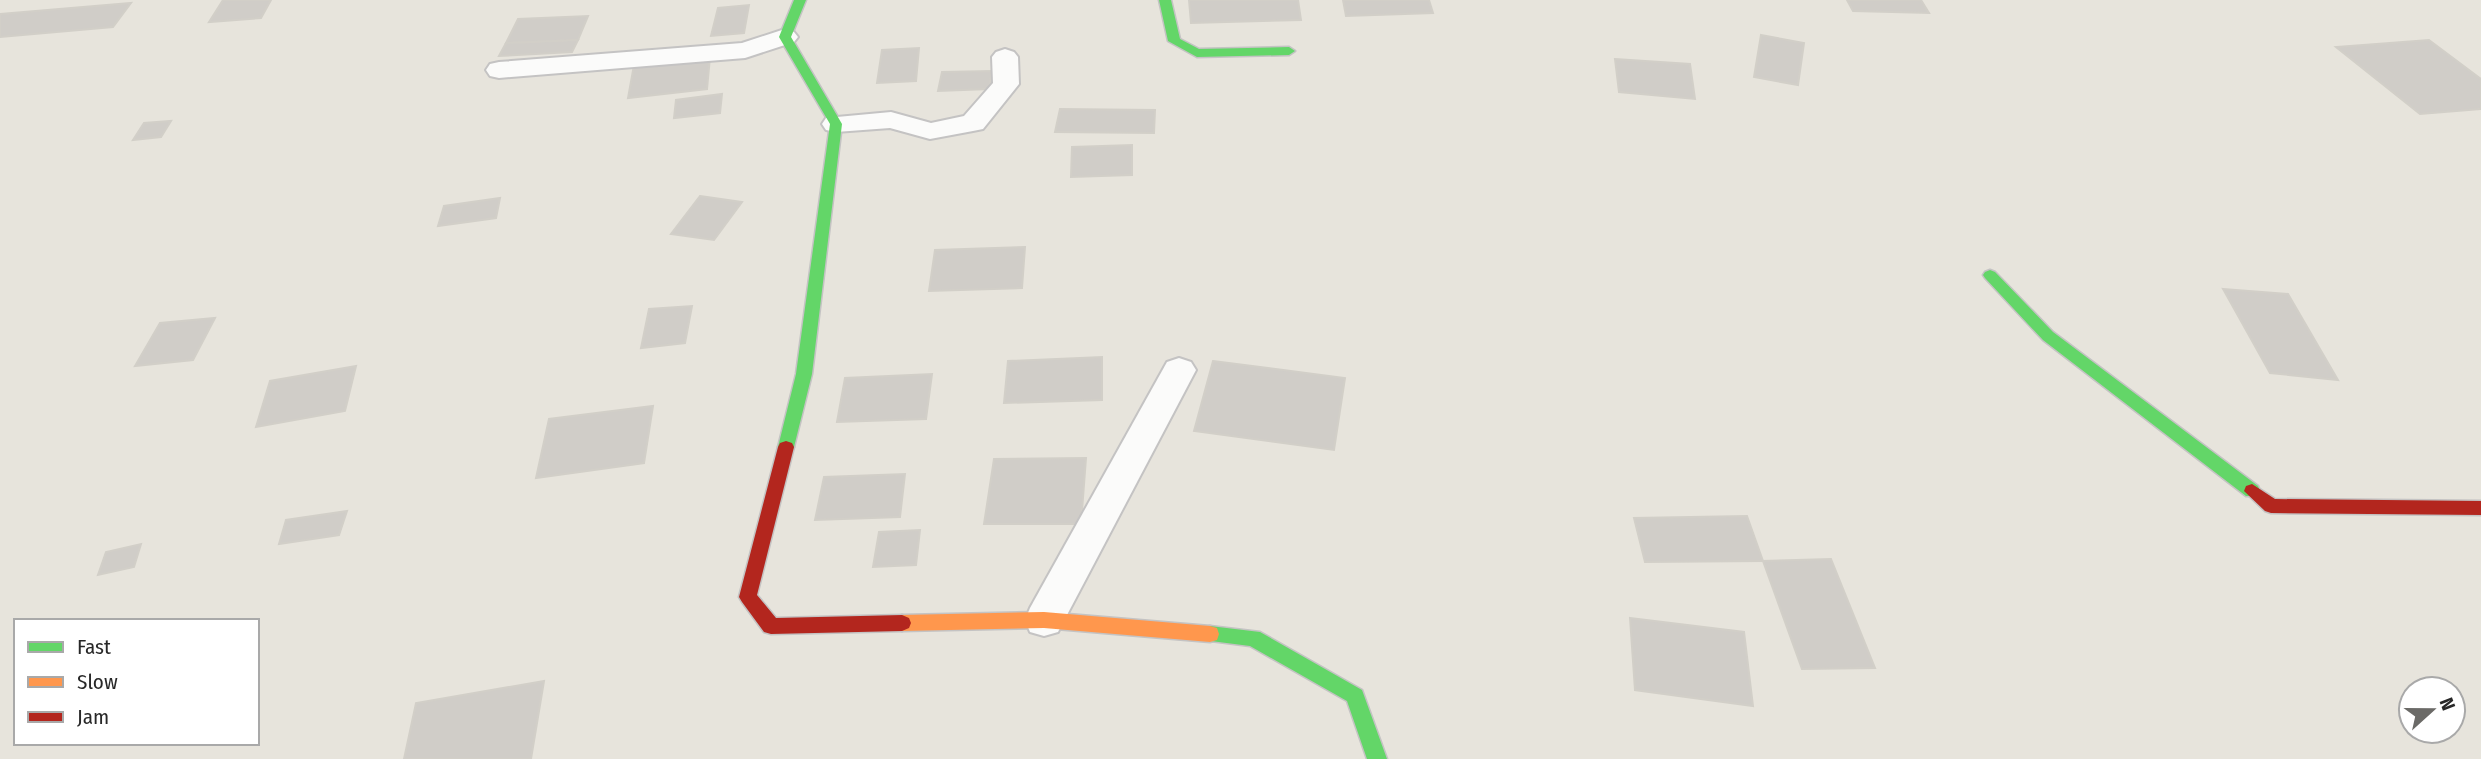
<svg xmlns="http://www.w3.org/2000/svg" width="2481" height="759" font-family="'Fira Sans Condensed',sans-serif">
<rect width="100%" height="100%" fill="#e7e4dc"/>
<!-- building -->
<g fill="#d0cdc8" stroke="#d2cfc8" stroke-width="2">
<path d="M223 0H271L261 18 209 22Z"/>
<path d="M1189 0H1298L1301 20 1191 23Z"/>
<path d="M1343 0H1429L1433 13 1346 16Z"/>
<path d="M1847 0H1921L1929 13 1853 11Z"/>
<path d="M131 3 113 27 0 37V14Z"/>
<path d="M749 5 744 33 711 36 718 8Z"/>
<path d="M588 16 578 40 506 43 518 19Z"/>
<path d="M1761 35 1804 43 1798 85 1754 77Z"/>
<path d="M578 40 572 52 499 56 506 43Z"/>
<path d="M2429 40 2481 79V109L2420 114 2336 47Z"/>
<path d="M919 48 916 81 877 83 882 50Z"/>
<path d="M710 57 707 89 628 98 634 65Z"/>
<path d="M1615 59 1690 64 1695 99 1619 92Z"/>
<path d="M992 71 989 89 938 91 942 72Z"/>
<path d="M722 94 720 113 674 118 676 100Z"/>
<path d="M1060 109 1155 110 1154 133 1055 132Z"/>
<path d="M171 121 161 137 133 140 144 123Z"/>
<path d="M1132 145V175L1071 177 1072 147Z"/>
<path d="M700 196 742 202 714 240 671 234Z"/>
<path d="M500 198 496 218 438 226 444 206Z"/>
<path d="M1025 247 1022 288 929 291 935 250Z"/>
<path d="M2223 289 2288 294 2338 380 2270 373Z"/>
<path d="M692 306 685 343 641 348 649 309Z"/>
<path d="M215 318 193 360 135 366 160 323Z"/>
<path d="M1102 357V400L1004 403 1008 361Z"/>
<path d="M1213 361 1345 378 1334 450 1194 431Z"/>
<path d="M356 366 345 411 256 427 270 381Z"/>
<path d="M932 374 926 419 837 422 845 378Z"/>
<path d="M653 406 644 463 536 478 549 419Z"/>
<path d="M1086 458 1081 524H984L994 459Z"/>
<path d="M905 474 900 517 815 520 824 477Z"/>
<path d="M347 511 339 535 279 544 286 520Z"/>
<path d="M1747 516 1763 561 1645 562 1634 518Z"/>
<path d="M920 530 916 565 873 567 879 532Z"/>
<path d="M141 544 134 567 98 575 106 552Z"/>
<path d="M1831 559 1875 668 1802 669 1763 561Z"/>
<path d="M1630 618 1744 632 1753 706 1635 690Z"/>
<path d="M544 681 531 759H404L416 703Z"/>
</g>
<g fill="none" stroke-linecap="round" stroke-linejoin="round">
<defs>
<g id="lane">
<path d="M785 29 794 32 798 37 794 42 745 58 499 78 490 76 486 70 490 64 499 62 742 43Z"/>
<path d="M1005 49 1014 52 1018 57 1019 84 983 129 973 131 930 139 890 128 836 132 826 130 822 124 826 118 891 112 931 123 964 116 993 83 992 57 996 52Z"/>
<path d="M1179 358 1191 362 1196 370 1058 632 1044 636 1030 632 1025 620 1030 608 1167 362Z"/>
</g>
<g id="fast">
<path d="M794 0H806L791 37 842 124 812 374 794 447 792 451H780L778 447 796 374 830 124 779 37Z"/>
<path d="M1159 0H1171L1180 39 1199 49 1289 47 1295 51 1289 55 1197 57 1168 41Z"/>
<path d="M1990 270 1995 272 2053 332 2258 486 2260 491 2258 496H2246L2043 340 1985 278 1983 275 1985 272Z"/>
<path d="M1210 626 1260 632 1362 690 1387 759H1367L1347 701 1250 646 1203 640 1201 634 1203 628Z"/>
</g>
<path id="slow" d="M1044 612 1210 626 1217 628 1219 634 1217 640 1210 642 1044 628 902 631 895 628 893 623 895 618 902 615Z"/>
<g id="jam">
<path d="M786 441 792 443 794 447 757 595 776 618 902 615 909 618 911 623 909 628 902 631 771 634 764 632 742 602 739 597 778 447 780 443Z"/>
<path d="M2252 484 2275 499 2481 501V515L2271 513 2265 511 2244 491 2246 486Z"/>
</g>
</defs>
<!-- lane casing -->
<use href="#lane" stroke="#c4c3c3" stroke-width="4"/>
<!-- fast casing -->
<use href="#fast" stroke="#c4c3c3" stroke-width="3"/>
<!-- slow casing -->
<use href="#slow" stroke="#c4c3c3" stroke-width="3"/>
<!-- jam casing -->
<use href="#jam" stroke="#c4c3c3" stroke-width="3"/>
<!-- lane -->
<use href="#lane" fill="#fbfbfa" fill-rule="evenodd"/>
<!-- fast -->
<use href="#fast" fill="#63d668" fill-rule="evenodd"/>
<!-- slow -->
<use href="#slow" fill="#ff974d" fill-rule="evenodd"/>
<!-- jam -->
<use href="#jam" fill="#b3261e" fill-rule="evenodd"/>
</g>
<!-- legend -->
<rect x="14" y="619" width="245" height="126" fill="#ffffff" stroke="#a9a9a9" stroke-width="2"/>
<rect x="28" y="642" width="35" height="10" fill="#63d668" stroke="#a9a9a9" stroke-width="2"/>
<text x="77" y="654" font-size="21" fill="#282828">Fast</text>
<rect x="28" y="677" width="35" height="10" fill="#ff974d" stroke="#a9a9a9" stroke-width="2"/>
<text x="77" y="689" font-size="21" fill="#282828">Slow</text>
<rect x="28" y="712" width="35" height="10" fill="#b3261e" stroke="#a9a9a9" stroke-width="2"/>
<text x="77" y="724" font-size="21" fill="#282828">Jam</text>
<!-- north arrow -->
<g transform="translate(2432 710) rotate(69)"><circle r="33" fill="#ffffff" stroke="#a9a9a9" stroke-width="2"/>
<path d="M0-5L12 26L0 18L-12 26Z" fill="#6b6a67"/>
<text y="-10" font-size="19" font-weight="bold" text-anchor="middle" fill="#282828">N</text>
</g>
</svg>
